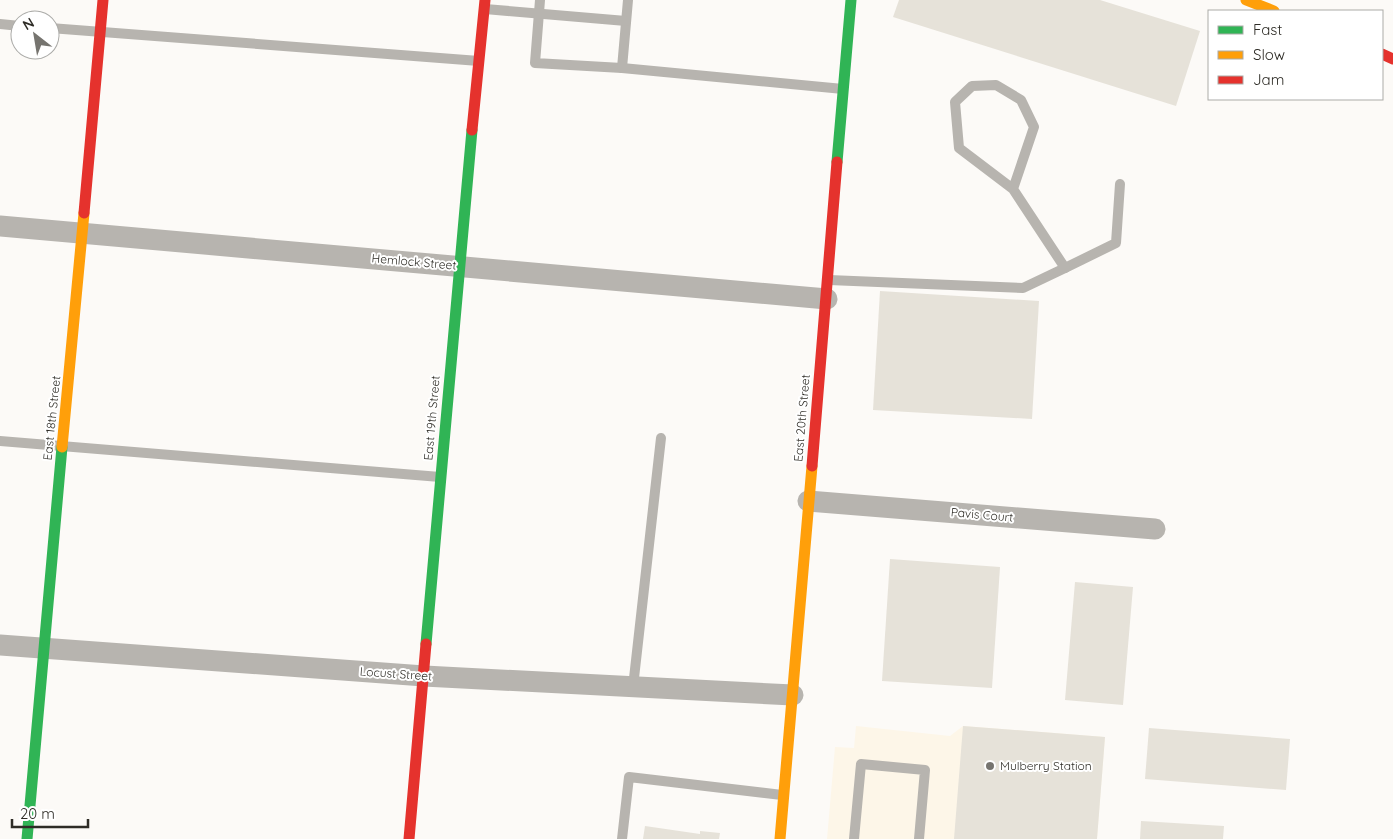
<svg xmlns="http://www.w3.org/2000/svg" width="1393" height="839" font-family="Quicksand,sans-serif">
<rect width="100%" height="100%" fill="#fcfaf7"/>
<!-- built -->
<path fill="#fdf6e8" d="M856 726 950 736 963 726 1105 737 1097 839H827L835 747 854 748Z"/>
<!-- building -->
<g fill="#e6e2d9">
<path d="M899 0H1100L1200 31 1176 106 893 17Z"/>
<path d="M880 291 1039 301 1032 419 873 410Z"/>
<path d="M890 559 1000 567 992 688 882 681Z"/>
<path d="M1075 582 1133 587 1123 705 1065 700Z"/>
<path d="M963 726 1105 737 1097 839H954Z"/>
<path d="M1149 728 1290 739 1286 790 1145 779Z"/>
<path d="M1141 821 1224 826 1223 839H1140Z"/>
<path d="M645 826 700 834V831L720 833 719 839H643Z"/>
</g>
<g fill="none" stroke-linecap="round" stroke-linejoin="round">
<!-- lane -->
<g stroke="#b7b4af" stroke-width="10">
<path d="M540 0 535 63 622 68"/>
<path d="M628 0 622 68 843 89"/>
<path d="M485 9 626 21"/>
<path d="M0 24 20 26"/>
<path d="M50 28 479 61"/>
<path d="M1065 268 1116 243 1120 184"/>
<path d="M829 280 1023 288 1065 268 1013 189 959 148 955 102 972 86 996 85 1021 100 1034 127 1013 189"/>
<path d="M0 441 440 477"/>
<path d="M633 687 661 438"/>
<path d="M622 839 629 777 782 795"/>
<path d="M854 839 861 764 925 770 919 839"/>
</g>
<!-- street -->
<g stroke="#b7b4af" stroke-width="21">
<path d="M0 226 827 299"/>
<path d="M808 501 1155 529"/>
<path d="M0 645 424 676 793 695"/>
</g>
<!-- fast -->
<g stroke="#30b455" stroke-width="11">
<path d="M837 162 851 0"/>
<path d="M426 644 472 130"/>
<path d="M27 839 62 447"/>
</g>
<!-- slow -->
<g stroke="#ff9f0a" stroke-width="11">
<path d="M1246 0 1274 11"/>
<path d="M62 447 84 213"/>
<path d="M780 839 812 466"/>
</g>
<!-- jam -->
<g stroke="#e5322d" stroke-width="11">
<path d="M1382 54 1393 59"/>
<path d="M472 130 485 0"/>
<path d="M84 213 103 0"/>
<path d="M812 466 837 162"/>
<path d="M409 839 426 644"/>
</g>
</g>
<!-- markers -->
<circle fill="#76746f" stroke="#fff" stroke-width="2" cx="990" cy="766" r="5"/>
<g text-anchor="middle" stroke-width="4" stroke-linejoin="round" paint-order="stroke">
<!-- street labels -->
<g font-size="12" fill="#2e2c26" stroke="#fff">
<text transform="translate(414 262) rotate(5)" y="4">Hemlock Street</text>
<text transform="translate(52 418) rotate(-84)" y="4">East 18th Street</text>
<text transform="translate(432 418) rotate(-85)" y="4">East 19th Street</text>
<text transform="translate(802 418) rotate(-85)" y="4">East 20th Street</text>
<text transform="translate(982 515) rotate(5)" y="4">Pavis Court</text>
<text transform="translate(396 674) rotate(4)" y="4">Locust Street</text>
</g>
<!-- poi labels -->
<g font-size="12" fill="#2e2c26" stroke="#fff" text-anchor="start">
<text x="1000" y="770">Mulberry Station</text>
</g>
</g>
<!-- legend -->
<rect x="1208" y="10" width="175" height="90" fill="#ffffff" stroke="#ababa8"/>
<rect x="1218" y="26" width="25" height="8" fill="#30b455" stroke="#ababa8"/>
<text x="1253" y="35" font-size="15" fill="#2e2c26">Fast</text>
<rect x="1218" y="51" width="25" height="8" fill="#ff9f0a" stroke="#ababa8"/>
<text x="1253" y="60" font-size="15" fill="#2e2c26">Slow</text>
<rect x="1218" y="76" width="25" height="8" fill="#e5322d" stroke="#ababa8"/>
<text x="1253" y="85" font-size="15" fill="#2e2c26">Jam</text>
<!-- north arrow -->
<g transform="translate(35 35) rotate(329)"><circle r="24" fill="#ffffff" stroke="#ababa8"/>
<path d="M0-4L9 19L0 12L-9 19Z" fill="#76746f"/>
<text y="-8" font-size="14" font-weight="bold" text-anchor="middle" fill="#2e2c26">N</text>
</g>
<!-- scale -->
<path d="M12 819v8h76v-8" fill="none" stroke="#2e2c26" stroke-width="2.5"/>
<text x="20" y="819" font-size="15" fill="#2e2c26" stroke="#ffffff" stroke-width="4" paint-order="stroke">20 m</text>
</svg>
